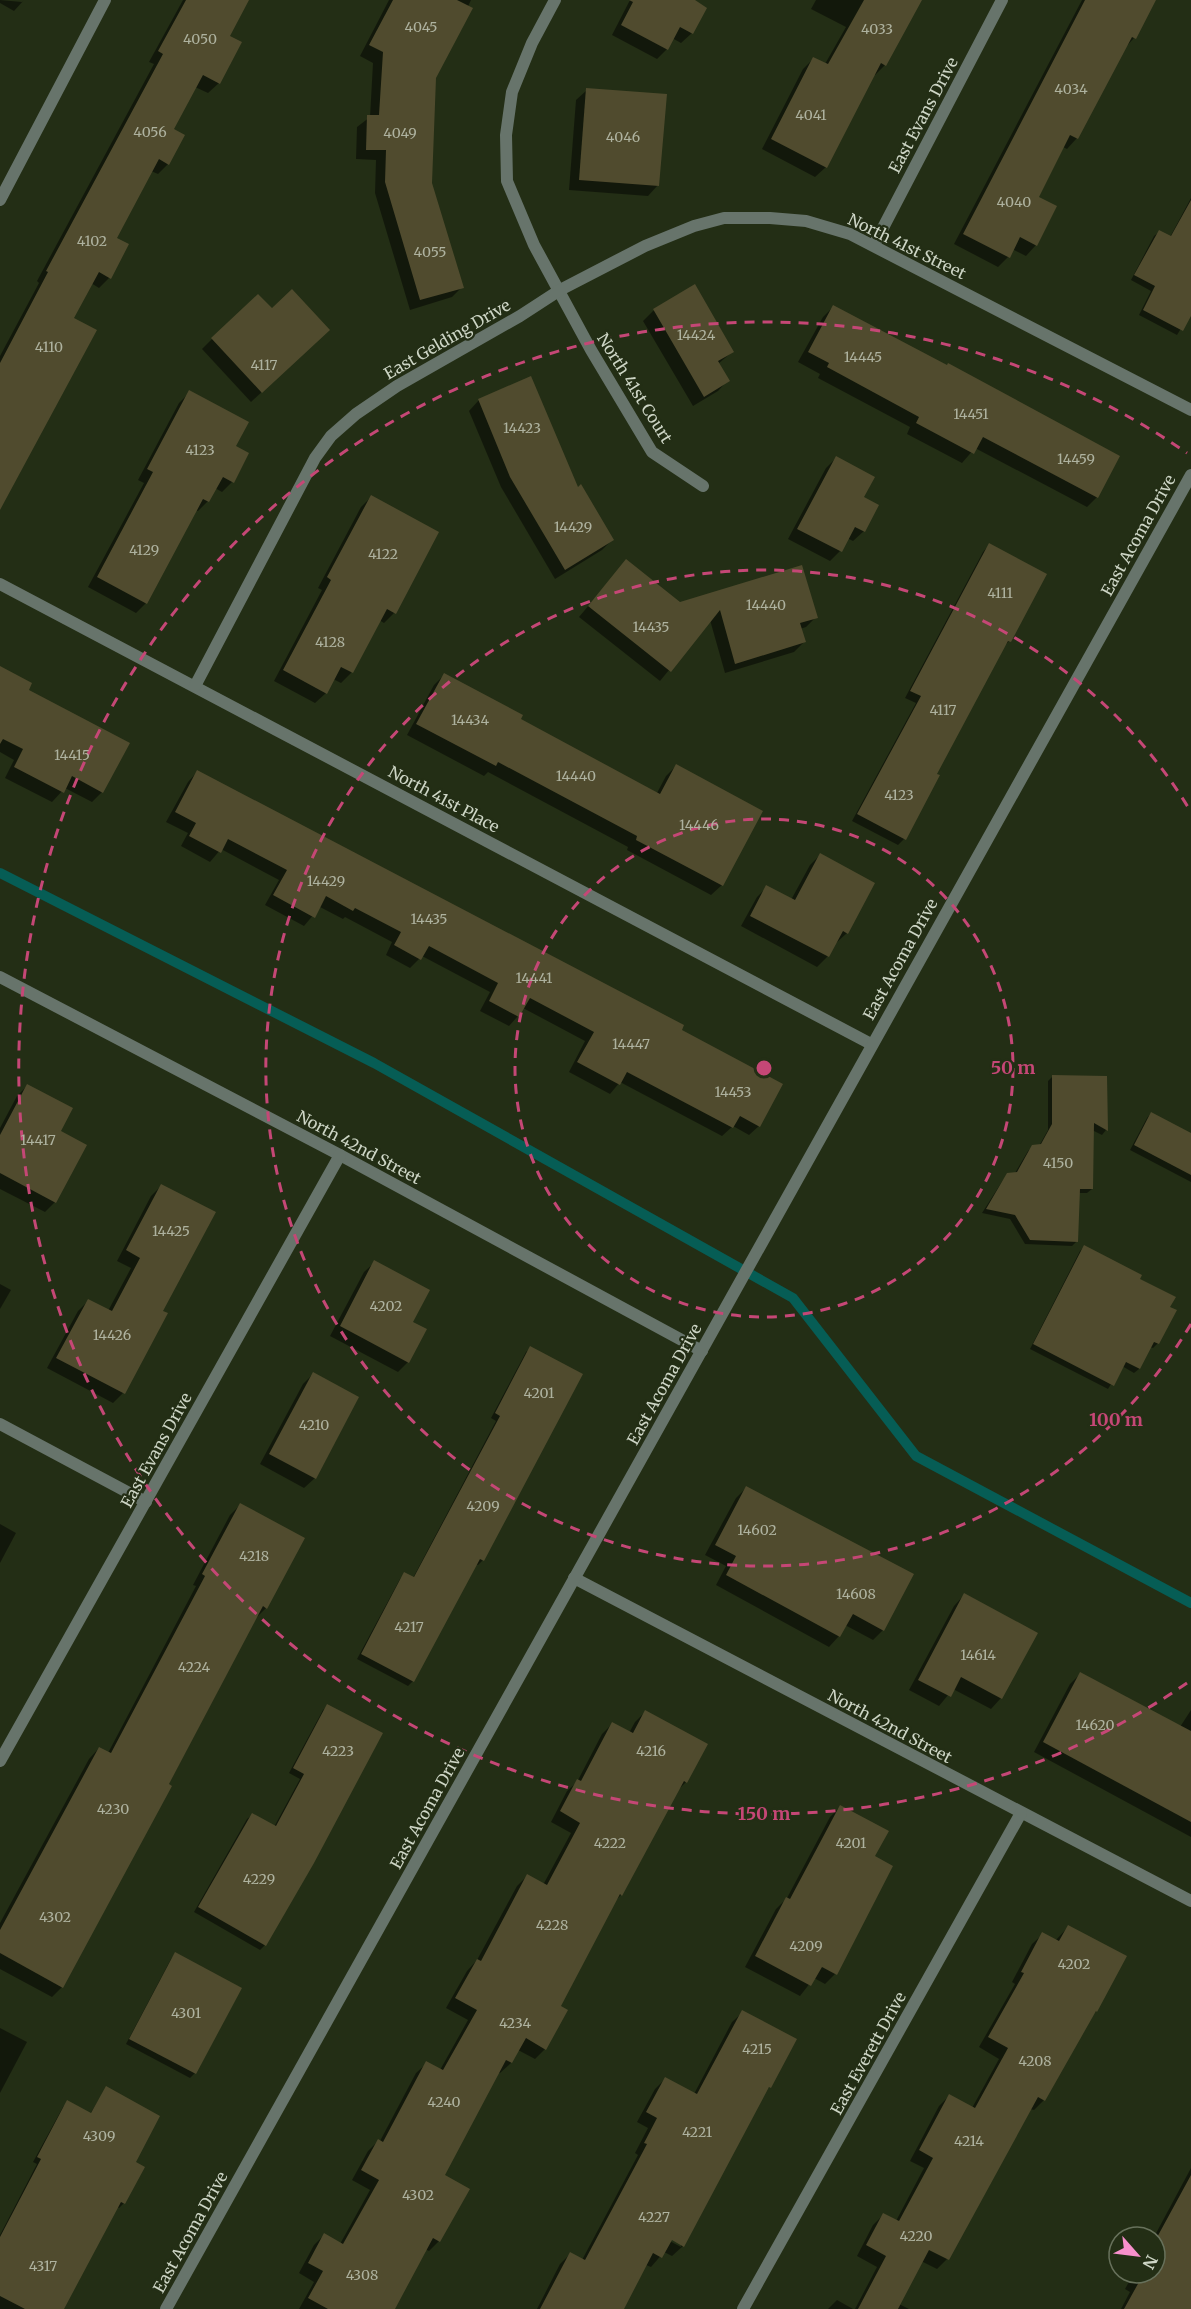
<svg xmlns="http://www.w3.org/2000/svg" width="1191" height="2309" font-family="Merriweather,serif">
<rect width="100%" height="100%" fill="#232e15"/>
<!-- shadow -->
<g fill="#0007" fill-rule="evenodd">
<path d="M0 0 22 2 24 0 14 11 0 3Z"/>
<path d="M183 0H247L228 37 219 83 208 93 195 87 172 130 168 164 158 174 151 171 115 238 109 278 99 288 91 283 72 318 0 507V356L39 283 37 281 154 64 149 62Z"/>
<path d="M389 0H471L435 77 431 183 462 287 452 297 410 310 375 193 376 160 356 159 357 127 370 117 373 63 360 56Z"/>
<path d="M630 0H693L692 33 681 43 672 38 667 49 657 59 612 35Z"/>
<path d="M816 0H920L885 65 875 75 873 74 826 167 815 177 762 149 803 69 813 59 825 64 846 27 811 9Z"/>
<path d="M1082 0H1155L1134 38 1125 48 1077 138 1067 149 1063 147 1037 198 1036 245 1026 256 1012 249 1008 257 998 267 954 244Z"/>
<path d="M587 90 658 185 648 196 569 190 576 100Z"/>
<path d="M1191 198V312L1177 335 1139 315 1151 291 1131 280 1154 236 1159 232 1170 237Z"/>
<path d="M694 286 732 352 718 364 728 380 718 391 693 406 643 321 653 311Z"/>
<path d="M833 307 1097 497 1087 507 975 448 962 463 907 434 910 427 818 378 820 374 798 362 823 317Z"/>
<path d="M272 310 318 340 251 402 202 349 212 339Z"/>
<path d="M190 392 234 447 232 482 222 492 215 488 208 501 198 511 195 510 146 603 136 613 88 587 144 483 138 480 179 403Z"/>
<path d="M479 400 577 489 612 540 602 550 555 579 501 487 469 411Z"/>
<path d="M836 458 862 497 864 531 853 541 847 538 840 551 830 561 788 539 826 468Z"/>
<path d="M371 497 394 613 384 623 379 620 351 673 341 683 333 679 326 693 315 703 274 681 322 590 318 588 361 507Z"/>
<path d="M989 545 1009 641 1003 648 935 775 904 839 898 845 852 821 916 703 905 698 983 552Z"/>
<path d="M626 561 679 604 816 617 806 627 800 629 804 642 794 652 725 673 710 620 660 681 579 617Z"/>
<path d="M0 668 27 691 102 792 92 802 65 788 52 802 5 778 14 760 0 752Z"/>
<path d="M444 675 519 720 657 793 666 776 676 766 722 885 711 895 627 850 628 847 488 772 484 776 407 735 434 685Z"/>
<path d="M197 772 680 1030 759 1126 749 1135 733 1126 722 1136 620 1082 610 1094 569 1072 585 1041 523 1008 518 1016 509 1026 480 1011 490 992 422 956 410 968 386 955 392 942 345 917 343 919 320 907 304 926 265 905 279 880 221 849 210 862 181 846 188 833 166 822 188 782Z"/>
<path d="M820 855 873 883 847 933 836 943H835L827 957 817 967 741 926 757 897 767 887 791 900 810 865Z"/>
<path d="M1053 1076 1106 1077V1130L1102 1135 1092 1130V1189L1087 1193H1078L1077 1241 1072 1246 1025 1244 1010 1219 982 1213 1003 1180 1008 1175 1015 1173 1028 1151 1033 1146H1039L1048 1130V1081Z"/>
<path d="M27 1086 59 1132 55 1202 45 1212 0 1189V1128L17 1096Z"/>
<path d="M1151 1113 1191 1135V1182L1130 1150 1147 1118Z"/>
<path d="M162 1185 161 1311 166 1314 123 1393 113 1403 47 1368 78 1311 88 1301 108 1311 131 1268 117 1261 151 1196Z"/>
<path d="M1085 1246 1138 1279 1168 1308 1158 1343 1153 1348 1150 1347 1139 1369 1134 1373 1122 1366 1108 1389 1030 1349 1080 1251Z"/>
<path d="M375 1262 411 1322 408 1362 398 1372 330 1336 364 1272Z"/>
<path d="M0 1284 11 1290 0 1309Z"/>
<path d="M531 1348 483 1560 478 1565 475 1564 413 1681 408 1686 357 1659 400 1579 405 1574 413 1578 496 1421 491 1418 526 1352Z"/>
<path d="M313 1374 315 1478 304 1488 260 1464 303 1384Z"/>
<path d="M746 1488 883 1630 873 1640 845 1625 839 1636 829 1647 716 1585 726 1566 705 1555 736 1498Z"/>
<path d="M240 1505 266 1608 256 1618 62 1987 52 1997 0 1969V1923L89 1759 99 1748 108 1753 196 1586 193 1585 230 1515Z"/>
<path d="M0 1524 16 1533 0 1563Z"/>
<path d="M964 1595 1001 1698 991 1709 953 1689 939 1706 909 1690 954 1606Z"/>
<path d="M1080 1674 1180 1727 1191 1710V1837L1034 1752 1070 1684Z"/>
<path d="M328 1706 313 1862 265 1945 260 1950 194 1912 247 1819 252 1815 274 1827 300 1779 289 1773 323 1710Z"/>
<path d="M645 1712 686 1782 677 1791 621 1895 614 1902 559 2006 545 2049 535 2059 518 2050 511 2063 500 2073 498 2072 443 2176 439 2241 429 2251 425 2249 393 2309H299L314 2282 299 2273 314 2245 324 2235 340 2244 370 2190 352 2180 368 2151 378 2141H380L416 2073 427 2063 440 2070 468 2020 446 2008 467 1971 477 1960 517 1886 527 1876 543 1885 571 1833 551 1822 567 1791 577 1782 602 1734 612 1724 629 1733 635 1722Z"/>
<path d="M840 1807 873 1857 835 1974 825 1984 814 1978 800 1996 745 1967 776 1909 787 1898 830 1817Z"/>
<path d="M1068 1927 1125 1957 1096 2011 1091 2017 1044 2100 1034 2110 1030 2109 947 2259 937 2269 921 2261 899 2304 909 2309H855L877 2267 857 2256 873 2225 883 2215 896 2221 924 2168 910 2161 939 2106 949 2096 972 2108 999 2059 979 2047 1015 1984 1012 1982 1032 1944 1043 1934 1055 1941Z"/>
<path d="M175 1954 240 1989 195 2073 190 2078 126 2044 171 1959Z"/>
<path d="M743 2012 769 2087 764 2093 683 2246 672 2256 664 2252 651 2267 646 2265 622 2309H537L560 2264 570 2254 582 2260 638 2155 635 2153 648 2128 637 2122 655 2089 665 2079 694 2094 732 2022ZM666 2236 681 2244V2247L664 2238Z"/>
<path d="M0 2028 27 2042 0 2093Z"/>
<path d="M106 2088 134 2163 124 2203 119 2208 116 2206 63 2309H0V2235L37 2164 33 2162 63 2107 68 2102 90 2114Z"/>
<path d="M1191 2168V2309H1121L1130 2292 1125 2289 1134 2273H1155L1154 2237Z"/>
<path d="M837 2300 853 2309H828Z"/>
</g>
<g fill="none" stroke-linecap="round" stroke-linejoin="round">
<!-- stream -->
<path stroke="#065d55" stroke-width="10" d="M0 873 374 1063 793 1298 916 1456 1191 1603"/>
</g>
<!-- building -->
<g fill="#504b2e">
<path d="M186 0H249L230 36 242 42 220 84 203 75 174 129 185 135 169 165 159 159 117 238 129 244 111 279 99 272 74 318 97 330 0 510V363L48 272 46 271 163 54 158 51Z"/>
<path d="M393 0H457L473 8 436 78 432 183 464 288 420 300 385 182 386 150H366L367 115H379L383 52 369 45Z"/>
<path d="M629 0H695L707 8 693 34 680 27 668 50 621 25 633 2Z"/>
<path d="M864 0H922L886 66 881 63 827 168 771 139 813 57 828 64Z"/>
<path d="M1085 0H1156L1136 39 1132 37 1078 139 1070 135 1039 197 1057 206 1037 246 1020 237 1010 258 963 234Z"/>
<path d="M586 88 667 94 659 186 579 180Z"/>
<path d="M1191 200V316L1183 331 1143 310 1155 286 1134 275 1159 230 1171 236Z"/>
<path d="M695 284 734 352 718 361 730 381 704 397 653 309Z"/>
<path d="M292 289 330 330 262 393 211 338 258 294 272 308Z"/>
<path d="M833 305 947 365 948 363 1120 456 1098 498 983 437 974 454 916 423 919 417 827 367 829 363 808 352Z"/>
<path d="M531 376 578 487 581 484 614 540 565 570 510 477 478 399Z"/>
<path d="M189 390 249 422 236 446 249 453 234 483 223 477 209 502 203 499 147 604 97 577 153 472 147 469Z"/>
<path d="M836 456 875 477 864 497 879 505 865 532 855 527 842 552 797 529Z"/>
<path d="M371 495 439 532 396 614 387 609 353 673 341 667 327 694 283 670 331 580 327 577Z"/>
<path d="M989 543 1047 574 1011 642 1008 641 937 774 940 775 906 840 857 814 921 696 910 691Z"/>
<path d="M626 559 680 602 802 565 818 618 800 623 806 642 735 664 720 610 671 672 588 606Z"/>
<path d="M0 666 32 683 29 690 130 743 103 793 72 776 64 793 14 767 23 749 3 739 0 744Z"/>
<path d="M444 673 523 715 521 719 660 794 676 764 763 811 723 886 636 840 637 836 498 762 496 766 416 724Z"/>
<path d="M197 770 684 1025 682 1030 783 1084 760 1127 740 1116 733 1128 627 1072 620 1085 577 1062 594 1032 530 998 519 1017 489 1001 498 983 429 946 421 960 394 945 401 932 355 908 353 911 326 896 315 918 273 895 287 870 228 839 221 853 189 836 196 823 175 812Z"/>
<path d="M820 853 875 883 848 934 843 931 829 957 750 916 766 885 795 900Z"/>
<path d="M1052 1075 1107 1076 1108 1131 1094 1123 1093 1189H1080L1078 1242 1030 1240 1015 1215 986 1209 1007 1173 1017 1172 1032 1145 1041 1144 1052 1124Z"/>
<path d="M27 1084 73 1108 61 1131 87 1145 56 1203 0 1173V1135Z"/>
<path d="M1151 1112 1191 1133V1175L1134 1145Z"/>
<path d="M161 1184 216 1212 163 1311 168 1313 125 1394 56 1358 88 1299 112 1311 140 1258 126 1250Z"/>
<path d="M1084 1245 1142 1275 1140 1279 1176 1297 1170 1307 1177 1310 1159 1344 1154 1342 1140 1369 1126 1362 1114 1386 1033 1344Z"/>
<path d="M374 1260 430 1290 413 1322 427 1329 409 1363 340 1326Z"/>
<path d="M530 1346 583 1374 484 1561 480 1559 414 1682 361 1654 404 1572 414 1577 500 1416 495 1413Z"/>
<path d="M313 1372 359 1397 316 1479 269 1454Z"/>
<path d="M746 1486 914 1574 884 1631 853 1614 840 1637 726 1575 736 1556 715 1545Z"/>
<path d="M240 1503 305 1538 267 1609 263 1606 169 1784 172 1786 63 1988 0 1953V1930L99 1747 111 1753 205 1576 202 1574Z"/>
<path d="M964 1593 1038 1633 1002 1699 961 1677 951 1697 918 1680Z"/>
<path d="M1080 1672 1191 1731V1822L1043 1742Z"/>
<path d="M327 1704 383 1733 314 1863 266 1946 198 1907 252 1813 276 1826 304 1774 293 1768Z"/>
<path d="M645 1710 708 1744 687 1783 684 1781 622 1896 620 1894 561 2006 568 2010 546 2050 526 2038 512 2063 506 2060 445 2175 470 2189 440 2242 433 2238 395 2309H328L308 2298 323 2271 308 2263 324 2233 343 2244 379 2180 361 2170 378 2139 383 2142 426 2061 443 2070 477 2010 455 1998 477 1959 481 1961 527 1874 547 1885 580 1823 560 1811 577 1779 581 1781 612 1722 633 1733Z"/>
<path d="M840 1805 889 1831 875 1856 893 1866 837 1975 822 1967 811 1986 755 1956 786 1897 790 1899Z"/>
<path d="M1068 1925 1127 1956 1097 2012 1096 2011 1045 2101 1038 2097 949 2260 929 2250 898 2309H858L886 2256 866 2245 883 2213 899 2221 933 2158 919 2150 949 2094 975 2108 1008 2048 988 2037 1024 1973 1021 1972 1042 1932 1059 1941Z"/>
<path d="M175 1952 242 1988 196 2074 129 2039Z"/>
<path d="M742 2010 797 2039 771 2088 769 2087 684 2247 672 2240 662 2258 653 2253 624 2309H540L570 2252 585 2260 647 2144 644 2143 657 2118 646 2112 665 2077 697 2094Z"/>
<path d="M106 2086 160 2116 136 2162 145 2167 125 2204 121 2202 64 2309H25L0 2296V2237L41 2159 37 2157 67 2100 91 2113Z"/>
<path d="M1191 2175V2309H1124L1144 2273H1155V2241Z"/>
</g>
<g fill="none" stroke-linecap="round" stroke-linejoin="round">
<!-- minor -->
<g stroke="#67746b" stroke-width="12">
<path d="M555 0 532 43 512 92 506 135 507 181 534 245 591 350 652 452 703 486"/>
<path d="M0 200 105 0"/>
<path d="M874 245 1002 0"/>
<path d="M0 584 871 1044"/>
<path d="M195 686 315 458 331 436 356 414 397 386 520 316 560 290 645 246 694 226 724 218H770L806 221 850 234 1191 410"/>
<path d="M0 977 340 1155 702 1351"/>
<path d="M0 1424 146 1502"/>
<path d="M574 1578 1191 1901"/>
<path d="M0 1761 340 1155"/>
<path d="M743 2309 1021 1813"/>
</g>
<!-- tertiary -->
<path stroke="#67746b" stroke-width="12" d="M166 2309 1191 475"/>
</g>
<!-- distance rings -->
<g fill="none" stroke="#c54776" stroke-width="3" stroke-dasharray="10 8">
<circle cx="764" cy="1068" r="249"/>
<path d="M1191 1324A498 498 0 1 1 1191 812"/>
<path d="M1187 1683A746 746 0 1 1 1187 453"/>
</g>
<g text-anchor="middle" stroke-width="4.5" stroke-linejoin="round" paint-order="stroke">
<!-- number labels -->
<g font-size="14" fill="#aeb29f">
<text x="421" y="32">4045</text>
<text x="877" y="34">4033</text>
<text x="200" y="44">4050</text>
<text x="1071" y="94">4034</text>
<text x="811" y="120">4041</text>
<text x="150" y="137">4056</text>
<text x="400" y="138">4049</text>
<text x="623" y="142">4046</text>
<text x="1014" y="207">4040</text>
<text x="92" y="246">4102</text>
<text x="430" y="257">4055</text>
<text x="696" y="340">14424</text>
<text x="49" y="352">4110</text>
<text x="863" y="362">14445</text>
<text x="264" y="370">4117</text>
<text x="971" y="419">14451</text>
<text x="522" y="433">14423</text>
<text x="200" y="455">4123</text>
<text x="1076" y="464">14459</text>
<text x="573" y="532">14429</text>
<text x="144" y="555">4129</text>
<text x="383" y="559">4122</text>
<text x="1000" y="598">4111</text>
<text x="766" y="610">14440</text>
<text x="651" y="632">14435</text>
<text x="330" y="647">4128</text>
<text x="943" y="715">4117</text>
<text x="470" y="725">14434</text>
<text x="72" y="760">14415</text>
<text x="576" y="781">14440</text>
<text x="899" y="800">4123</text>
<text x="699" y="830">14446</text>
<text x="326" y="886">14429</text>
<text x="429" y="924">14435</text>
<text x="534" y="983">14441</text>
<text x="631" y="1049">14447</text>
<text x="733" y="1097">14453</text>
<text x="38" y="1145">14417</text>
<text x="1058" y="1168">4150</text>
<text x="171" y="1236">14425</text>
<text x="386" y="1311">4202</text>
<text x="112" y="1340">14426</text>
<text x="539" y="1398">4201</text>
<text x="314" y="1430">4210</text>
<text x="483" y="1511">4209</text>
<text x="757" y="1535">14602</text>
<text x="254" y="1561">4218</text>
<text x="856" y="1599">14608</text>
<text x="409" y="1632">4217</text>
<text x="978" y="1660">14614</text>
<text x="194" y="1672">4224</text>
<text x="1095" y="1730">14620</text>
<text x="338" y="1756">4223</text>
<text x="651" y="1756">4216</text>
<text x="113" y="1814">4230</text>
<text x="610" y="1848">4222</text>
<text x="851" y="1848">4201</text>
<text x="259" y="1884">4229</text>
<text x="55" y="1922">4302</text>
<text x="552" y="1930">4228</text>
<text x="806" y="1951">4209</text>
<text x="1074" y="1969">4202</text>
<text x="186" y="2018">4301</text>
<text x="515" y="2028">4234</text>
<text x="757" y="2054">4215</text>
<text x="1035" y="2066">4208</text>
<text x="444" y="2107">4240</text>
<text x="697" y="2137">4221</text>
<text x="99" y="2141">4309</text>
<text x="969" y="2146">4214</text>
<text x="418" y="2200">4302</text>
<text x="654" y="2222">4227</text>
<text x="916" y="2241">4220</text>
<text x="43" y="2271">4317</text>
<text x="362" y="2280">4308</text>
</g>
<!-- street labels -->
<g font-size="16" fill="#cdd5c5" stroke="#232e15">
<text transform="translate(923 115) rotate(-62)" y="6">East Evans Drive</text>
<text transform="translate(907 246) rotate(26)" y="6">North 41st Street</text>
<text transform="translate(447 339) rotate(-30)" y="6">East Gelding Drive</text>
<text transform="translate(635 388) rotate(58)" y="6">North 41st Court</text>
<text transform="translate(1138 535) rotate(-61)" y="6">East Acoma Drive</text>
<text transform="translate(444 799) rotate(28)" y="6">North 41st Place</text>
<text transform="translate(900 959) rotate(-61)" y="6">East Acoma Drive</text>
<text transform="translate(359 1147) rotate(28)" y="6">North 42nd Street</text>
<text transform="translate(664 1384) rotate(-61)" y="6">East Acoma Drive</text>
<text transform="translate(156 1450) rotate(-61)" y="6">East Evans Drive</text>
<text transform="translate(890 1726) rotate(28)" y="6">North 42nd Street</text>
<text transform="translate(427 1808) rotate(-61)" y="6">East Acoma Drive</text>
<text transform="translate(868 2053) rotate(-61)" y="6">East Everett Drive</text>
<text transform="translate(190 2232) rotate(-61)" y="6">East Acoma Drive</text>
</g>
</g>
<circle cx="764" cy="1068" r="9" fill="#c54776" stroke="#232e15" stroke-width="3"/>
<g font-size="18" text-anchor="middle" font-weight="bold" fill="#c54776" stroke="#232e15" stroke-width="4.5" stroke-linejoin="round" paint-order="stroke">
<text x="1013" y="1074">50 m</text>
<text x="1116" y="1426">100 m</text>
<text x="764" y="1820">150 m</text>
</g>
<!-- north arrow -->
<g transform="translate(1137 2255) rotate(118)"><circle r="28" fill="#232e15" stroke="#67715b" stroke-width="1.5"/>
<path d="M0-4.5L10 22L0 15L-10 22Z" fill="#f890cc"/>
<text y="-9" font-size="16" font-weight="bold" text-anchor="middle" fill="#cdd5c5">N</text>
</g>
</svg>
